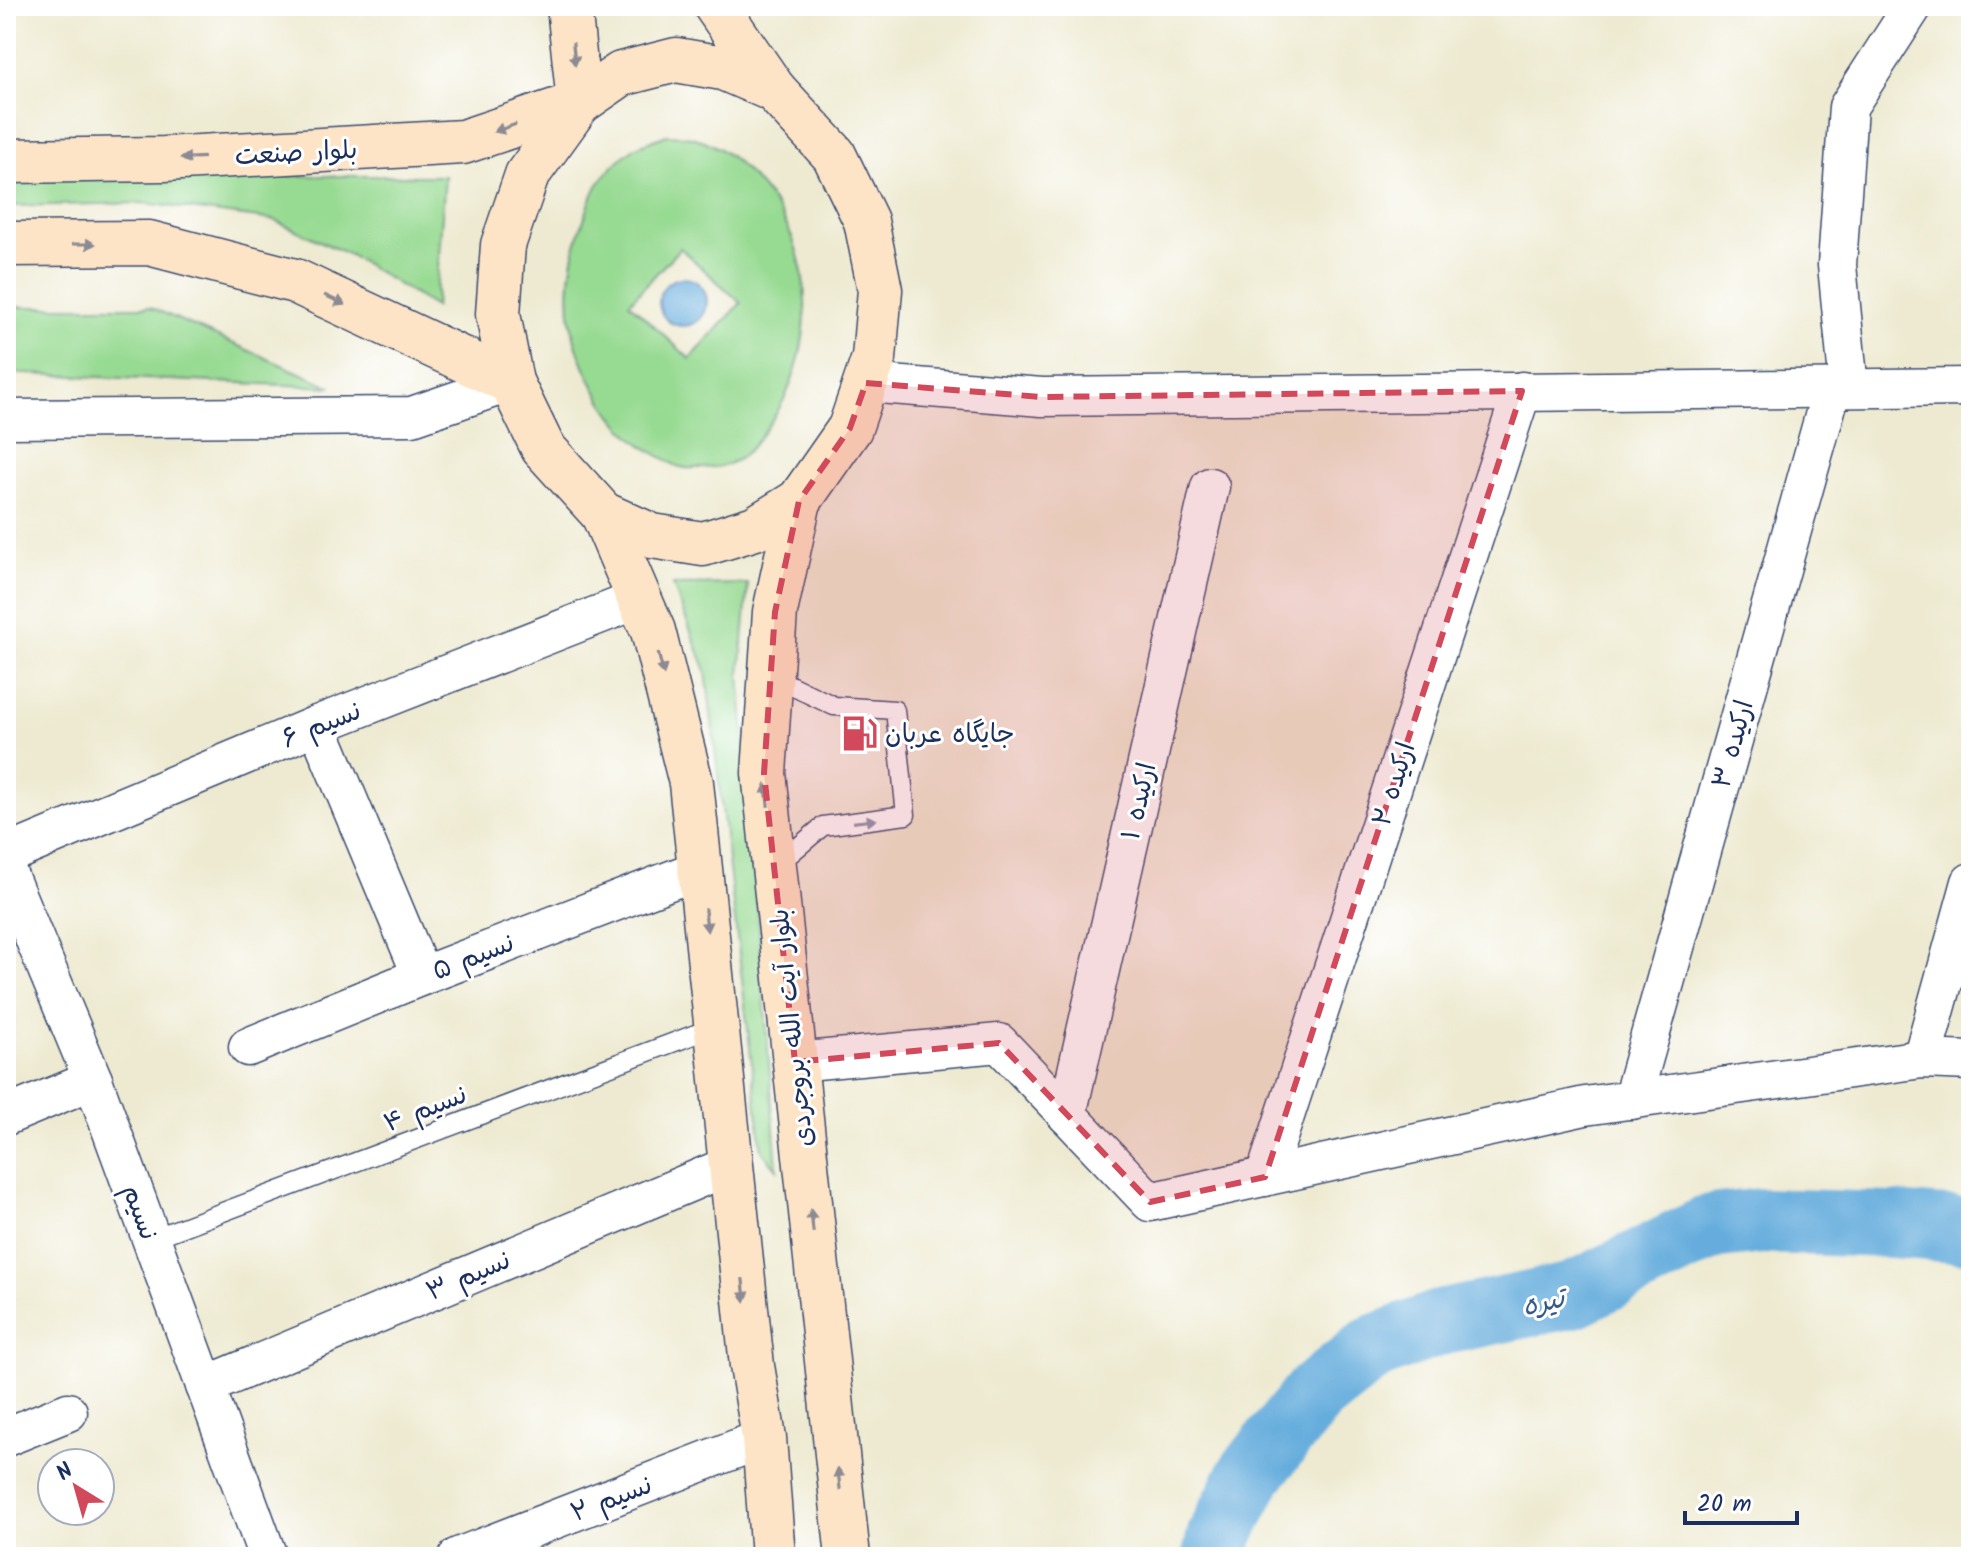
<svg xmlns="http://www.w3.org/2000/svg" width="1977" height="1563" font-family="Kalam,'Playpen Sans Arabic',sans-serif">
<rect width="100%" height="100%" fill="#fff"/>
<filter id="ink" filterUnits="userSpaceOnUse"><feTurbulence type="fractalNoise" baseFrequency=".0125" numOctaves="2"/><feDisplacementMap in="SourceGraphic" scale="16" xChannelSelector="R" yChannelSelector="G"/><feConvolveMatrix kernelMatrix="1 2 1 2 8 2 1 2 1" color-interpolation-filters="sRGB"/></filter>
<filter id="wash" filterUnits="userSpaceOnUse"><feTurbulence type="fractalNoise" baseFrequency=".006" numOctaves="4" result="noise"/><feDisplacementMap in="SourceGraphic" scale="32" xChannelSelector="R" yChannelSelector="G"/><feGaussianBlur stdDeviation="1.8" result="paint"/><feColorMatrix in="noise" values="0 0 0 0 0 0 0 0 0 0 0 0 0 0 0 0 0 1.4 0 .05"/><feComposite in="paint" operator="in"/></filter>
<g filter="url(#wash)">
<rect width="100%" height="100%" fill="#eeead1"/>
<!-- green -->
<g fill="#97da92" stroke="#598478" stroke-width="2" fill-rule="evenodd">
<path d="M667 135C674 136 683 135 691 137 720 143 740 164 759 185 820 250 818 356 768 426 759 439 748 454 735 461 725 467 710 468 699 468 693 468 686 469 681 467 675 466 670 462 665 459 621 438 596 398 579 353 562 307 569 256 587 211 590 202 593 191 599 183 609 170 624 154 638 146 647 142 658 139 667 135ZM680 248 741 303 690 359 629 303Z"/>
<path d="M6 176H445L435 307 350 255 274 220 145 203 6 206Z"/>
<path d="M6 307H150L332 387 6 373Z"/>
<path d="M748 584 740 674 777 1169 762 1151 706 671 673 585Z"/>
</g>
<!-- water -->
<circle fill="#66addd" stroke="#406e9e" stroke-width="2" cx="683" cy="302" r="24"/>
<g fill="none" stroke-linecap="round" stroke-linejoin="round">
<!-- river -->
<path stroke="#66addd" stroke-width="66" d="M1215 1557 1219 1538 1250 1475 1315 1394 1373 1348 1439 1323 1573 1295 1711 1227 1762 1221 1892 1225 1971 1231"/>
</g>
</g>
<g filter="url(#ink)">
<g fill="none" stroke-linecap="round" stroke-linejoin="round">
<defs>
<g id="service">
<path d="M771 676 834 706 895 710 906 815 823 826 777 865"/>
<path d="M151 1239 717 1026"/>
</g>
<g id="minor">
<path d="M866 383 1042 397 1971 387"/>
<path d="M1849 388 1837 265 1848 107 1913 6"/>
<path d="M6 419 412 416 511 382"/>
<path d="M317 725 422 976"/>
<path d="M6 855 317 725 639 599"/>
<path d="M6 870 93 1080 268 1557"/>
<path d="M248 1047 422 976 700 869"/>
<path d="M1922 1059 1971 882"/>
<path d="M795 1062 999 1043 1150 1202 1585 1106 1922 1059 1971 1061"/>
<path d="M1632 1100 1832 388"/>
<path d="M1067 1115 1210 487"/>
<path d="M6 1116 93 1080"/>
<path d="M1265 1177 1522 391"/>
<path d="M205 1386 731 1165"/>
<path d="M6 1437 68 1412"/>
<path d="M458 1557 764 1438"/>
</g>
<g id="secondary">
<path d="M716 6 774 90"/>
<path d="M676 60 723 68 774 90 834 155 866 221 880 290 874 358 850 428 799 501 755 528 703 544 652 536 603 514 543 448 511 382 498 314 503 245 527 175 579 103 621 74Z"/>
<path d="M6 161 164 159 463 142 579 103 569 6"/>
<path d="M6 244 149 243 295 281 511 382"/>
<path d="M799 501 775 612 764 773 848 1557"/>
<path d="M603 514 653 631 691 783 752 1366 764 1438 773 1557"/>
</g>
</defs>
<!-- service casing -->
<use href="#service" stroke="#3b4b6f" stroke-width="21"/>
<!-- minor casing -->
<use href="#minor" stroke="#3b4b6f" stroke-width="41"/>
<!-- secondary casing -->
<use href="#secondary" stroke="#3b4b6f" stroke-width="47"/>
<!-- service -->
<use href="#service" stroke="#fff" stroke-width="18"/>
<!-- minor -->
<use href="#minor" stroke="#fff" stroke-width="38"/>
<!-- secondary -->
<use href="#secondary" stroke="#fee4c6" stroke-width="44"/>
</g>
<!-- one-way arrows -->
<defs><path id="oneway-solid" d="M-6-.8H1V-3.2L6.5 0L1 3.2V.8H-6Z" transform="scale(2)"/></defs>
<g fill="#8c8a92">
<use href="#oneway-solid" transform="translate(574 54) rotate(84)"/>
<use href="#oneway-solid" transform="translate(505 128) rotate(161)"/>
<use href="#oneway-solid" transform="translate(192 158) rotate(177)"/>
<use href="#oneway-solid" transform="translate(84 244)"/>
<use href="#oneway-solid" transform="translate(335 300) rotate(25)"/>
<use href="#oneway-solid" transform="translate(661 664) rotate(76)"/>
<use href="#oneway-solid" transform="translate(767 795) rotate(-96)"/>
<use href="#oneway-solid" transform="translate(706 920) rotate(84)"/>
<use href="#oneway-solid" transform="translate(812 1221) rotate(-96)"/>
<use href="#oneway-solid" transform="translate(744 1290) rotate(84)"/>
<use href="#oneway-solid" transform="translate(839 1479) rotate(-96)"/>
</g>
<use fill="#8d97ae" href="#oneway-solid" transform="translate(865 821) rotate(-7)"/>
</g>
<!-- marked area -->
<path fill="#d1495b" fill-opacity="0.2" stroke="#d1495b" stroke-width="6" stroke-dasharray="16 10" stroke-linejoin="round" d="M866 383 1042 397 1522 391 1265 1177 1150 1202 999 1043 795 1062 764 773 775 612 799 501 850 428Z"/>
<!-- icons -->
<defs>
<symbol id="fuel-bare" viewBox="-9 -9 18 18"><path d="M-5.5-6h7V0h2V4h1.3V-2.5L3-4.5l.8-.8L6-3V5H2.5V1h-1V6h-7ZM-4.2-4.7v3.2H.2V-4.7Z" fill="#d1495b" stroke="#fff" stroke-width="2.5" paint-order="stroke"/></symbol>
</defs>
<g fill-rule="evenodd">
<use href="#fuel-bare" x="834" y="708" width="51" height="51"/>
</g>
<g text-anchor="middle" stroke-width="6" stroke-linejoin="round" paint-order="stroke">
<!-- street labels -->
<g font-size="26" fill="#1b2f5e" stroke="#fff">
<text transform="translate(296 152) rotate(-3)" y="9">بلوار صنعت</text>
<text transform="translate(321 724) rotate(-22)" y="9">نسیم ۶</text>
<text transform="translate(1732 744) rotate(-74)" y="9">ارکیده ۳</text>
<text transform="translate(1393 784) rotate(-72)" y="9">ارکیده ۲</text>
<text transform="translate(1138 801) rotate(-77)" y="9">ارکیده ۱</text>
<text transform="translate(473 956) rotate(-21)" y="9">نسیم ۵</text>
<text transform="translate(791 1028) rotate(-96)" y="9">بلوار آیت الله بروجردی</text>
<text transform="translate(425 1108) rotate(-21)" y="9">نسیم ۴</text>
<text transform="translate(141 1212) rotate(70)" y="9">نسیم</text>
<text transform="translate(468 1275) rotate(-23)" y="9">نسیم ۳</text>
<text transform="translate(611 1498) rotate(-21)" y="9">نسیم ۲</text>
</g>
<!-- poi labels -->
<g font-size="26" fill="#1b2f5e" stroke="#fff" text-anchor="start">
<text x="885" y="742">جایگاه عربان</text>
</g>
<!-- water labels -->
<g font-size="28" font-style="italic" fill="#355b8a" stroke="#fff">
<text transform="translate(1543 1301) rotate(-13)" y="10">تيره</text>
</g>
</g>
<!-- margin -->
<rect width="1977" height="1563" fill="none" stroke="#fff" stroke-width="32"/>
<!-- north arrow -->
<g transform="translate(76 1487) rotate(323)"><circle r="38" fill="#ffffff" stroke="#a4acbf" stroke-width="2"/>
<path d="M0-6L14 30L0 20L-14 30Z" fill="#d1495b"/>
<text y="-12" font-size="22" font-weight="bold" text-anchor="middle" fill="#1b2f5e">N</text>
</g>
<!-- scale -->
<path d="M1685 1511v12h112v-12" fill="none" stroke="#1b2f5e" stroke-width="4"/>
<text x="1697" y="1511" font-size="24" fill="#1b2f5e" stroke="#ffffff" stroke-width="6" paint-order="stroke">20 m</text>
</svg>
